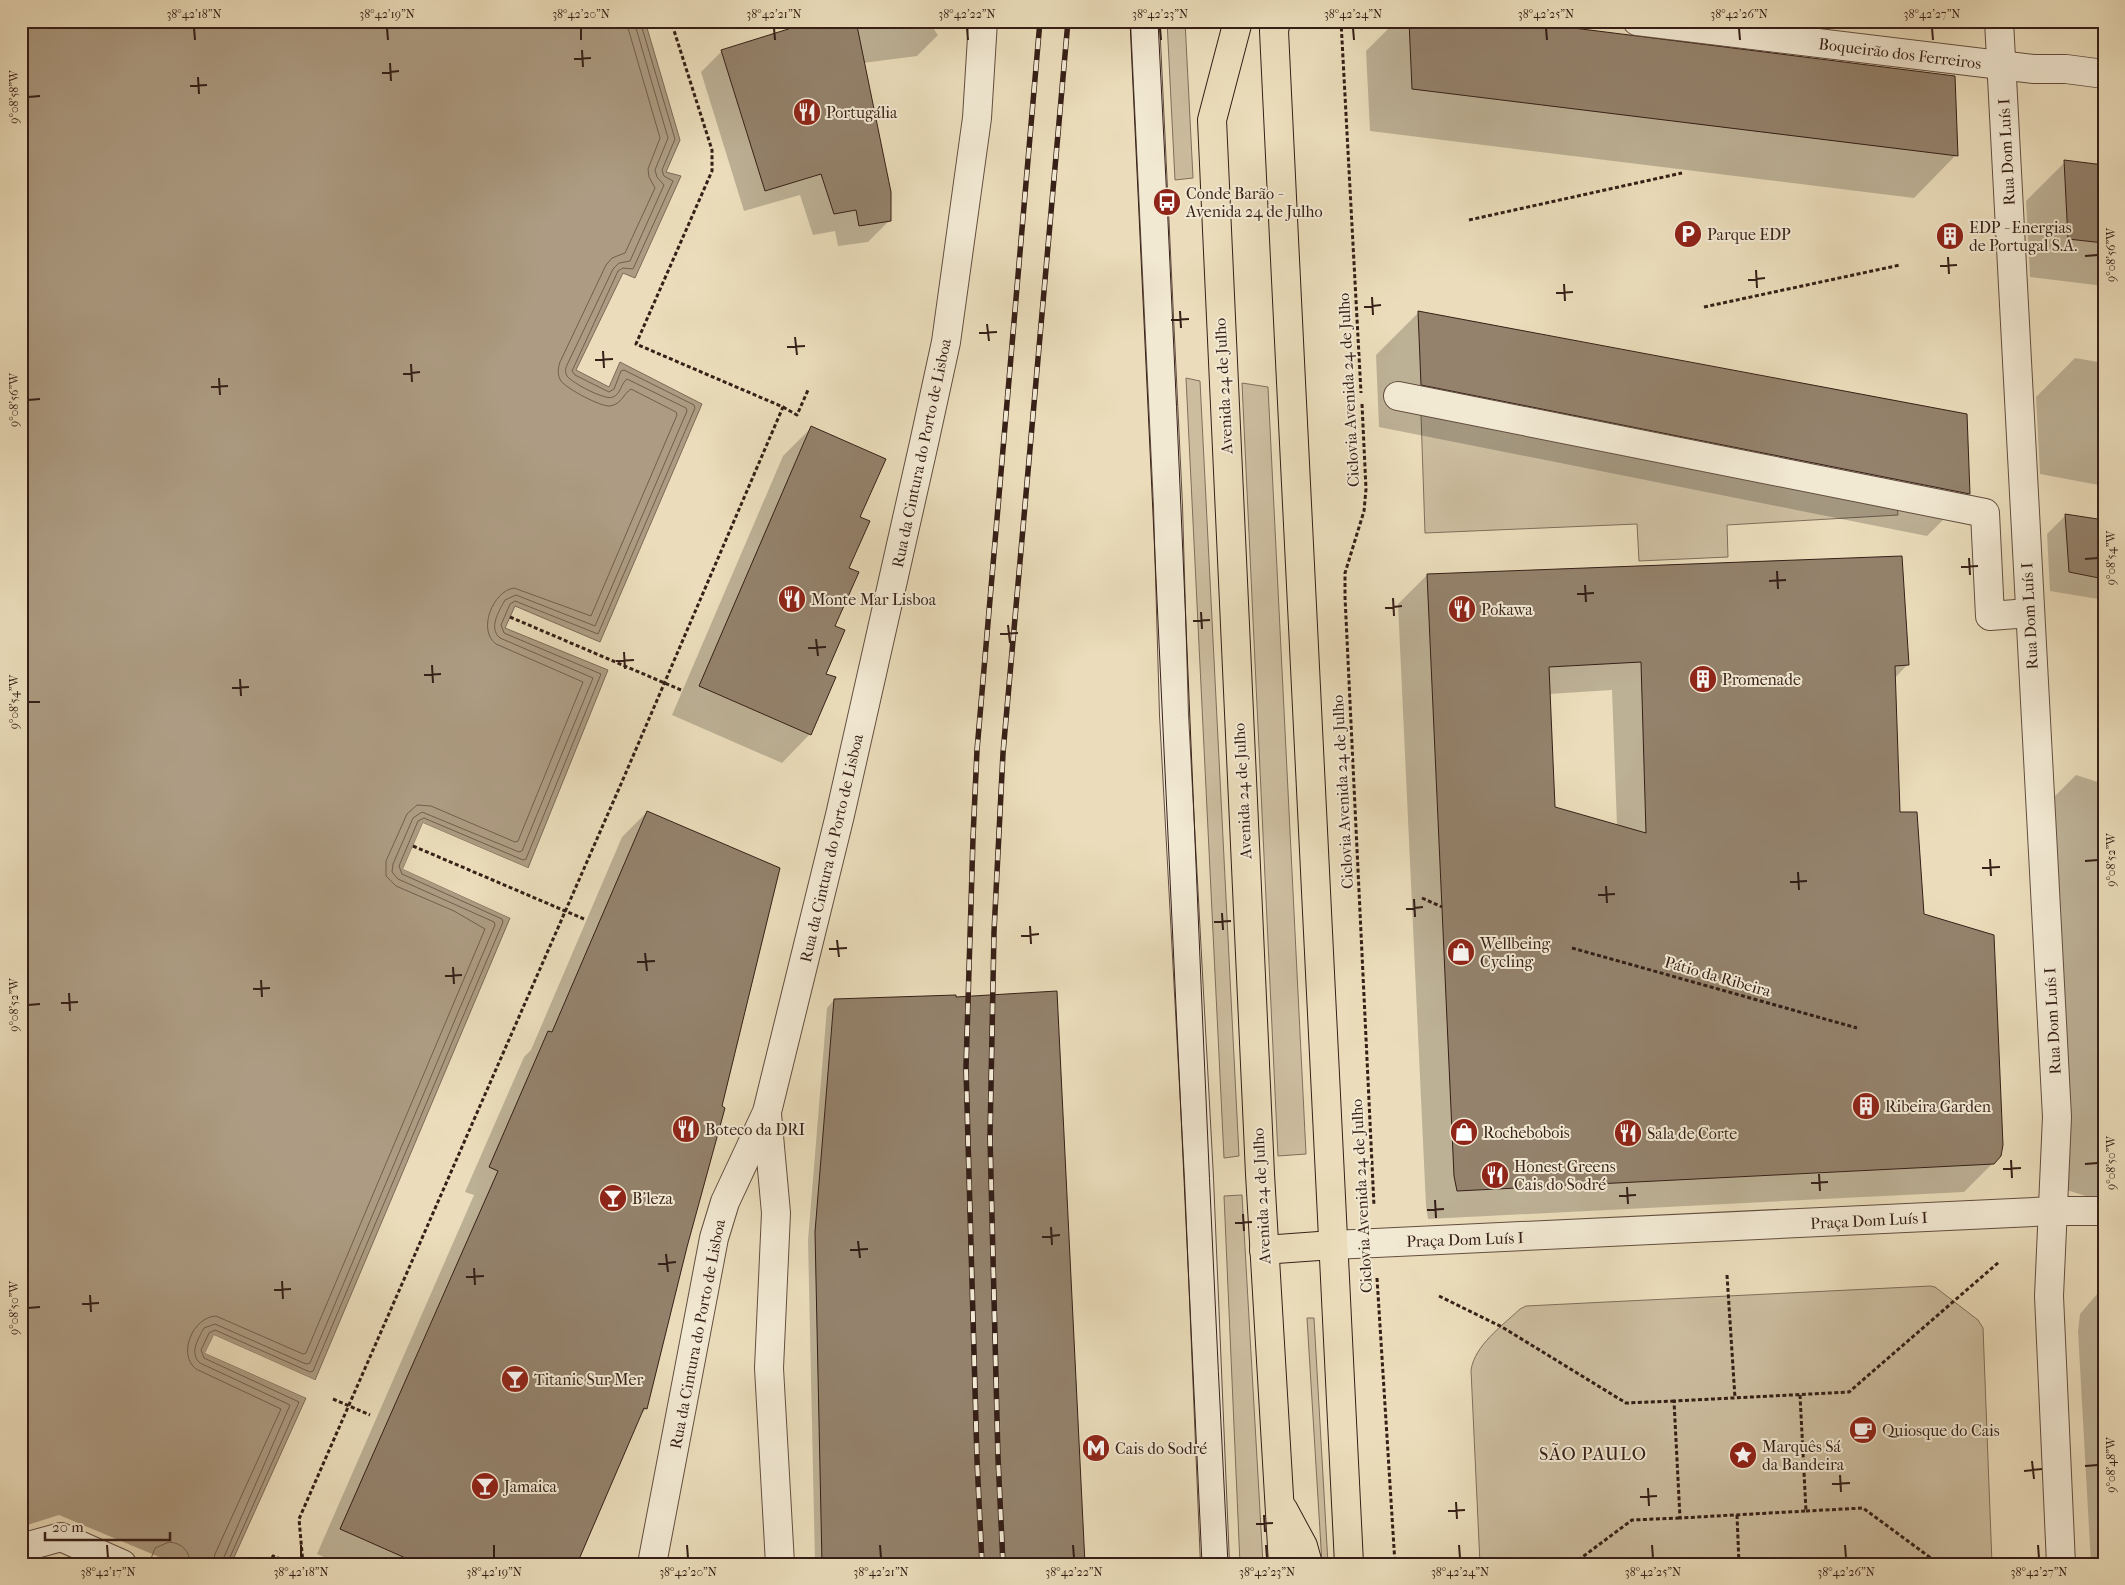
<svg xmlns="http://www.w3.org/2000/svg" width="2125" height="1585" font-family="'IM FELL French Canon',serif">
<rect width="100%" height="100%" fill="#ebddbb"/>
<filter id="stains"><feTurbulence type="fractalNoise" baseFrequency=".004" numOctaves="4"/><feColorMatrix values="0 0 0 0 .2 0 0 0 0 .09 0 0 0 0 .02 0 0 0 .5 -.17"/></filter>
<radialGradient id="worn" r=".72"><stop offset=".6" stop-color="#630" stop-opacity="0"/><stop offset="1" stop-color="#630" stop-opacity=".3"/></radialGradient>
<!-- green -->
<g fill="#ccbd9f" stroke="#816e5b">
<path d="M1167 21H1185L1193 178 1175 180Z"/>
<path d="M1186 378 1200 381 1239 1156 1224 1158Z"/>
<path d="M1242 383 1268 387 1306 1154 1278 1156Z"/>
<path d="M1421 415 1897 505 1898 515 1727 525 1728 557 1639 561 1637 524 1425 533Z"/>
<path d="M1242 1195 1263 1564H1240L1224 1196Z"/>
<path d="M1930 1286 1935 1287 1978 1320 1983 1328 1992 1564H1480L1471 1370C1475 1345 1502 1326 1520 1309L1526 1306Z"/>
<path d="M1307 1318H1314L1328 1564H1322Z"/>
</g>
<!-- water -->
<path fill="#ad9c83" stroke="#7d6a58" d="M21 21H645L680 140 666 172 681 176 635 278 623 273 576 370 609 387 620 362 702 404 600 642 515 606 505 628 608 670 528 868 423 823 403 869 510 918 315 1380 214 1335 205 1353 306 1398 231 1564H176L169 1561 167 1564H21Z"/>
<!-- pier -->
<g fill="#ebddbb">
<path d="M423 823 530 869 527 870 424 826 406 867 463 892 511 916 513 919 403 869Z"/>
<path d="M214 1335 317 1381 314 1382 215 1338 212 1345 208 1352 307 1396 309 1399 205 1353Z"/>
<path d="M59 1515 176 1564H21V1527Z"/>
</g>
<!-- shadow -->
<g fill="#0003" fill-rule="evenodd">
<path d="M819 21H928L938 35 917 56 863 63 889 221 868 242 838 246 835 231 813 235 800 195 744 211 701 72 722 51Z"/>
<path d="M1396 21H1508L1956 155 1914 198 1370 131 1366 51Z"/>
<path d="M2065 162 2104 166V286L2030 277 2026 201Z"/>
<path d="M1419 312 1969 494 1927 536 1379 427 1376 355Z"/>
<path d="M2075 358 2104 363V486L2040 474 2036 397Z"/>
<path d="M811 428 859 518 810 734 782 763 672 715 783 456Z"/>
<path d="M2066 515 2104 522V600L2050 591 2047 534Z"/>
<path d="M1427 575 1907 665 1895 678 1899 814 1923 915 1993 1163 1964 1192 1428 1219 1426 1206 1398 604ZM1612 690 1617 826 1554 808 1549 694Z"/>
<path d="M2076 775 2104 784V1202L2064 1189 2046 805Z"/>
<path d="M647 812 686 1246 646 1409 640 1415 576 1564H339L317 1554 474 1195 465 1192 524 1057 531 1050 622 837Z"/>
<path d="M834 1000 1083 1564H815L808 1240 827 1008Z"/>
<path d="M2104 1286V1564H2091L2078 1331 2080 1314Z"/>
</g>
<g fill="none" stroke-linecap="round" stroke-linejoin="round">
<!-- shore -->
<g stroke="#725e4d" stroke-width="1">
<path d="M149 1564 155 1548 169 1542C182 1543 190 1551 190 1564"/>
<path d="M213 1564 215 1554 281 1409 196 1369C177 1354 193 1317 216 1316L303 1354 306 1353 485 929 454 911 396 886 386 876V861L407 814 417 805 431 806 515 842 518 841 583 682 496 644C477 630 493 591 514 588L591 616 677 415 676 412 631 389C623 394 622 404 610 406 601 407 567 389 561 381 557 375 558 368 560 362L606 265 612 258 625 253 655 188 649 177 648 169 660 138 626 21"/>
<path d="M221 1564 290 1405 200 1363C189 1353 198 1339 204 1328L215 1324 306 1364 310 1363 495 925 494 922 398 879 392 872 393 864 413 818 422 812 519 852 522 851 593 678 500 638C488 628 499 611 505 600L516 595 595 626 687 411 686 408 627 379C621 383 621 394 613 397 606 401 572 383 567 376 565 372 565 369 567 365L613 269 619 263 630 261 664 185 657 177 655 170 668 138 634 21"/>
<path d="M227 1564 299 1402 204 1358 201 1350 209 1333 215 1330 310 1372 313 1371 503 922 502 919 402 874 399 866 418 821 424 818 523 860 526 859 601 674 504 633 501 625 510 604 515 601 598 634 695 408 694 405 624 370 621 371 614 389 609 392 575 375 572 371 618 271 623 268 633 269 673 181 664 176 662 170 675 139 640 21"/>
</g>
</g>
<!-- building -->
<g fill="#94826c" stroke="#361f17" fill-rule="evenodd">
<path d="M814 21H856L891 192V221L859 226 856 210 834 214 821 174 765 191 721 50Z"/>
<path d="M1409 21H1518L1955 76 1958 156 1412 89Z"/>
<path d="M2064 160 2104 165V243L2068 239Z"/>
<path d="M1418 311 1967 414 1970 494 1421 385Z"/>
<path d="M811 426 886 459 860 517 870 521 849 568 859 572 835 626 845 630 826 674 836 677 811 735 699 686Z"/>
<path d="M2065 514 2104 520V579L2069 572Z"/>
<path d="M1902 556 1909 665 1895 666 1900 812H1917L1924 914 1994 935 2003 1145 2001 1156 1994 1164 1457 1191 1454 1176 1427 574ZM1641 662 1646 833 1555 807 1549 667Z"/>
<path d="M647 811 780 868 722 1106 725 1108 687 1247 647 1409 644 1408 577 1564H419L340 1529 498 1171 489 1167 548 1031 552 1032Z"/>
<path d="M1057 991 1085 1564H822L815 1232 834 999 956 995V997Z"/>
</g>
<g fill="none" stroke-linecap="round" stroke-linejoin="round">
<defs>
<g id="minor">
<path d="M1145 21 1168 506 1174 715 1199 1178 1215 1564"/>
<path d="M1637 21 2034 69H2066L2104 74"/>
<path d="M1999 21 2057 1117 2049 1296 2061 1564"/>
<path d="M1398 396 1985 513 1990 616 2029 613"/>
<path d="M767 1114 776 1213 769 1368 780 1564"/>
<path d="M1333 1245 2053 1211H2104"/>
<path d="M21 1548 61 1537 122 1564"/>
<path d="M652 1564 714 1238 725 1202 767 1112 840 815 924 443 946 342 977 118 983 21"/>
</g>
<g id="major">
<path d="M1238 21 1212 120 1260 1174 1283 1564"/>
<path d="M1276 21 1274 31 1284 239 1349 1564"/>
<path d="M1264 1250 1333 1245"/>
<path d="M1283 1509 1303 1546 1308 1564"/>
</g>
</defs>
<!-- minor casing -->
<use href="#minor" stroke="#634e40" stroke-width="30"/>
<!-- major casing -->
<use href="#major" stroke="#361f17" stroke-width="30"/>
<!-- path -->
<g stroke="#361f17" stroke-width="3" stroke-dasharray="4 2.5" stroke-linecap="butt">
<path d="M1341 21 1361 393"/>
<path d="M1469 220 1682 173"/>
<path d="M1704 307 1900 265"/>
<path d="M1362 404 1366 489 1364 511 1345 573V597L1374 1206"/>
<path d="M783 407 797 415 808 390"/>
<path d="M510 617 681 690"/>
<path d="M413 846 584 919"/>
<path d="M1422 898 1442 907"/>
<path d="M1572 948 1857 1028"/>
<path d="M1727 1275 1735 1398"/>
<path d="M1377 1278 1395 1564"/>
<path d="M1439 1296 1502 1327 1626 1403 1674 1401"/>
<path d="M1800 1395 1806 1511 1680 1518 1674 1401 1849 1392 1999 1262"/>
<path d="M333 1399 370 1415"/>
<path d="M1806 1511 1863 1508 1939 1564"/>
<path d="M1737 1515 1739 1564"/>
<path d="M270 1564 273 1556 292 1564"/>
<path d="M303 1564 299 1519 621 784 783 407 636 344 712 171V150L671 21"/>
<path d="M1573 1564 1632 1520 1680 1518"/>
</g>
<!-- minor -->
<use href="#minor" stroke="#f2e9d3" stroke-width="28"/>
<!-- major -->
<use href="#major" stroke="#ebddbb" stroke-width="28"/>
<!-- tram -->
<g stroke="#361f17" stroke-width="1">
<path d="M1130 21 1202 1564"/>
<path d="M1158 21C1185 535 1201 1050 1228 1564"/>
</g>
<defs>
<g id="rail">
<path d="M982 1564 977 1460 966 1068 973 838 977 750 1040 21"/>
<path d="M1003 1564 998 1458 990 1137 994 932 1003 753 1068 21"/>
</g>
</defs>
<!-- rail casing -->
<use href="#rail" stroke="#361f17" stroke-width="5.5"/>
<!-- rail -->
<use href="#rail" stroke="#f2e9d3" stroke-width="4" stroke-dasharray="11" stroke-linecap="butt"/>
</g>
<!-- ticks -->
<path fill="none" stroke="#361f17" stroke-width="2" d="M194 28 195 40M387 28 388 40M581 28V40M774 28 775 40M967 28 968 40M1160 28 1161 40M1353 28 1354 40M1546 28 1547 40M1739 28 1740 40M1932 28 1933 40M582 50 583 67M574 59 591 58M390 63 391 81M382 73 399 71M198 77 199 94M190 86 207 85M28 97 40 96M2085 256 2098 255M1948 257 1949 274M1940 266 1957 265M1756 270 1757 288M1748 280 1765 278M1564 284 1565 301M1556 293 1573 292M1372 297 1373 315M1364 307 1381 305M1180 311 1181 328M1171 320 1189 319M987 324 989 341M979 333 997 332M795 337 797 355M787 347 805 346M603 351 604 368M595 360 613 359M411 364 412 382M403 374 420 372M219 378 220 395M211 387 228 386M28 400 40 399M1969 558 1970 575M2085 559 2098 558M1961 567 1978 566M1777 571 1778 589M1769 581 1786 580M1585 585 1586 602M1577 594 1594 593M1393 598 1394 616M1385 608 1402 606M1201 612 1202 629M1193 621 1210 620M1008 625 1010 643M1000 634 1018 633M816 639 818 656M808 648 826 647M624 652 625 669M616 661 634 660M432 665 433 683M424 675 441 674M240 679 241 696M232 688 249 687M28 702H40M1990 859 1991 876M2085 861 2098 860M1982 868 2000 867M1798 872 1799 890M1790 882 1807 881M1606 886 1607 903M1598 895 1615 894M1414 899 1415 917M1406 909 1423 907M1222 913 1223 930M1214 922 1231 921M1030 926 1031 944M1021 936 1039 934M837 940 839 957M829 949 847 948M645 953 647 971M637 962 655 961M453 967 454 984M445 976 462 975M261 980 262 997M253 989 270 988M69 993 70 1011M61 1003 78 1002M28 1005 40 1004M2011 1160 2012 1178M2085 1164 2098 1163M2003 1169 2021 1168M1819 1174 1820 1191M1811 1183 1828 1182M1627 1187 1628 1204M1619 1196 1636 1195M1435 1200 1436 1218M1427 1210 1444 1209M1243 1214 1244 1231M1235 1223 1252 1222M1051 1227 1052 1245M1042 1237 1060 1235M858 1241 860 1258M850 1250 868 1249M666 1254 668 1272M658 1264 676 1262M474 1268 475 1285M466 1277 484 1276M282 1281 283 1299M274 1290 291 1289M90 1295 91 1312M82 1304 99 1303M28 1308 40 1307M2032 1461 2034 1479M2085 1466 2098 1465M2024 1471 2042 1469M1840 1475 1841 1492M1832 1484 1850 1483M1648 1488 1649 1506M1640 1497 1657 1496M1456 1502 1457 1519M1448 1511 1465 1510M1264 1515 1265 1532M1256 1524 1273 1523M107 1545 108 1558M301 1545V1558M494 1545V1558M687 1545 688 1558M880 1545 881 1558M1073 1545 1074 1558M1266 1545 1267 1558M1459 1545 1460 1558M1652 1545 1653 1558M1845 1545 1846 1558M2038 1545 2039 1558"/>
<!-- icons -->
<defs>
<symbol id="restaurant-disc" viewBox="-11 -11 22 22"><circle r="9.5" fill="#8f2418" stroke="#f2e9d3"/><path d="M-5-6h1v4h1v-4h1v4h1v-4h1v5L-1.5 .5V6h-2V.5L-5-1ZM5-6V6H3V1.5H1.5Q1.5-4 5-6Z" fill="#fff"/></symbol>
<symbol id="bus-disc" viewBox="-11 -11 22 22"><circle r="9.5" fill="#8f2418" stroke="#f2e9d3"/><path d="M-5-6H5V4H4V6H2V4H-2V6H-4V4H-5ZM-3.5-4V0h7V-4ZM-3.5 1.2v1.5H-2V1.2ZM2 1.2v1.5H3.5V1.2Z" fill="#fff"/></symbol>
<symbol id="parking-disc" viewBox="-11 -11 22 22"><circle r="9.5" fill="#8f2418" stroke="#f2e9d3"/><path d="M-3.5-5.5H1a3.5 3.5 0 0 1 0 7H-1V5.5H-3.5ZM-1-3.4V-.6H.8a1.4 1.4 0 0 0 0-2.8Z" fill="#fff"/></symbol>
<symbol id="building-disc" viewBox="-11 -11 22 22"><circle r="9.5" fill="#8f2418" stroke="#f2e9d3"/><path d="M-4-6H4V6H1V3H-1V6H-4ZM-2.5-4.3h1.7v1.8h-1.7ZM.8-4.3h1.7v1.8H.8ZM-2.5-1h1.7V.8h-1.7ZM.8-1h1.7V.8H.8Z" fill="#fff"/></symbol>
<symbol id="shop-disc" viewBox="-11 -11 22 22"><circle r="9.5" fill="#8f2418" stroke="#f2e9d3"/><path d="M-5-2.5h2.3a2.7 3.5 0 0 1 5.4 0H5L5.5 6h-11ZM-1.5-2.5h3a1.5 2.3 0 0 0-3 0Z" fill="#fff"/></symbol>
<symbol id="bar-disc" viewBox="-11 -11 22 22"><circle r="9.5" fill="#8f2418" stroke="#f2e9d3"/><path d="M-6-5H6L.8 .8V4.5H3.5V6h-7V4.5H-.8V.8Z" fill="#fff"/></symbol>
<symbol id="cafe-disc" viewBox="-11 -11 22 22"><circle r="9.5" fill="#8f2418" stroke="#f2e9d3"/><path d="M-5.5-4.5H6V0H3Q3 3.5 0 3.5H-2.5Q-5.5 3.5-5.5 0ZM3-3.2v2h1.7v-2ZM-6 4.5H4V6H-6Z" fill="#fff"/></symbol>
<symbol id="metro-disc" viewBox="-11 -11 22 22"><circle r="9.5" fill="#8f2418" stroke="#f2e9d3"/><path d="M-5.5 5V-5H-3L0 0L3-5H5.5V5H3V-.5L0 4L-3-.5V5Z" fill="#fff"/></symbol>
<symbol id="sight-disc" viewBox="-11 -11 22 22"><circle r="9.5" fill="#8f2418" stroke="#f2e9d3"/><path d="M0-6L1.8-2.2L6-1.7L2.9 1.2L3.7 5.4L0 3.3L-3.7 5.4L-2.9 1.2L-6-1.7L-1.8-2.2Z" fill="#fff"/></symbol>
</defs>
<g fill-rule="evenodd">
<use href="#restaurant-disc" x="791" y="96" width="32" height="32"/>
<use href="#bus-disc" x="1151" y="186" width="32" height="32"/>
<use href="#parking-disc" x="1672" y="218" width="32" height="32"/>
<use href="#building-disc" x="1934" y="220" width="32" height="32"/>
<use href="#restaurant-disc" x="776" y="583" width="32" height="32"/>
<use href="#restaurant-disc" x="1446" y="593" width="32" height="32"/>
<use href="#building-disc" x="1687" y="663" width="32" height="32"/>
<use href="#shop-disc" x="1445" y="936" width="32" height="32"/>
<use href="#building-disc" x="1850" y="1090" width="32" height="32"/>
<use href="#restaurant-disc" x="670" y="1113" width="32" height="32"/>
<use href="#shop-disc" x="1448" y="1116" width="32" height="32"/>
<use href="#restaurant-disc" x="1612" y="1117" width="32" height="32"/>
<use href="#restaurant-disc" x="1479" y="1159" width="32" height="32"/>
<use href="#bar-disc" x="597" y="1182" width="32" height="32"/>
<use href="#bar-disc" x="499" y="1363" width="32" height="32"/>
<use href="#cafe-disc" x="1847" y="1414" width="32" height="32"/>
<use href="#metro-disc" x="1080" y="1432" width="32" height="32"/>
<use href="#sight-disc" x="1727" y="1439" width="32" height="32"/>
<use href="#bar-disc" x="469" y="1470" width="32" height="32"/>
</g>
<g text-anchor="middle" stroke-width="4" stroke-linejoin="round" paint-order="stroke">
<!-- street labels -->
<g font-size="16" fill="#361f17" stroke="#f2e9d3">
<text transform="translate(1900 53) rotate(7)" y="6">Boqueirão dos Ferreiros</text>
<text transform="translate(2006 152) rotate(-93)" y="6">Rua Dom Luís I</text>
<text transform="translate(1223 386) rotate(-93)" y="6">Avenida 24 de Julho</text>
<text transform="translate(1348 390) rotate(-93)" y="6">Ciclovia Avenida 24 de Julho</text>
<text transform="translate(921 453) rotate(-78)" y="6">Rua da Cintura do Porto de Lisboa</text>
<text transform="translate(2029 616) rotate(-93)" y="6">Rua Dom Luís I</text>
<text transform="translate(1242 791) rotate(-93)" y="6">Avenida 24 de Julho</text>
<text transform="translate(1342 792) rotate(-93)" y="6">Ciclovia Avenida 24 de Julho</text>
<text transform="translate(831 848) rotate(-77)" y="6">Rua da Cintura do Porto de Lisboa</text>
<text transform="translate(1718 976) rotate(16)" y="6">Pátio da Ribeira</text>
<text transform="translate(2052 1021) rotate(-93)" y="6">Rua Dom Luís I</text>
<text transform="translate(1261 1196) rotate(-93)" y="6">Avenida 24 de Julho</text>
<text transform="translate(1361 1196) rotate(-93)" y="6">Ciclovia Avenida 24 de Julho</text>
<text transform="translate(1869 1220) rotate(-3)" y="6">Praça Dom Luís I</text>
<text transform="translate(1465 1239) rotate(-2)" y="6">Praça Dom Luís I</text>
<text transform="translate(697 1334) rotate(-79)" y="6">Rua da Cintura do Porto de Lisboa</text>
</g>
<!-- poi labels -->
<g font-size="16" fill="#361f17" stroke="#f2e9d3" text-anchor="start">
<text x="826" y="118">Portugália</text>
<text x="1186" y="199">Conde Barão -<tspan x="1186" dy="18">Avenida 24 de Julho</tspan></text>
<text x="1969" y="233">EDP - Energias<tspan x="1969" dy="18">de Portugal S.A.</tspan></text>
<text x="1707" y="240">Parque EDP</text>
<text x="811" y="605">Monte Mar Lisboa</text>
<text x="1481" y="615">Pokawa</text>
<text x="1722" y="685">Promenade</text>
<text x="1480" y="949">Wellbeing<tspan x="1480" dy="18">Cycling</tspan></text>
<text x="1885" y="1112">Ribeira Garden</text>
<text x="705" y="1135">Boteco da DRI</text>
<text x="1483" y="1138">Rochebobois</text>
<text x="1647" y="1139">Sala de Corte</text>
<text x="1514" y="1172">Honest Greens<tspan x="1514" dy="18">Cais do Sodré</tspan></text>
<text x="632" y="1204">B'leza</text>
<text x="534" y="1385">Titanic Sur Mer</text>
<text x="1882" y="1436">Quiosque do Cais</text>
<text x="1762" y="1452">Marquês Sá<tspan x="1762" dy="18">da Bandeira</tspan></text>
<text x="1115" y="1454">Cais do Sodré</text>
<text x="504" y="1492">Jamaica</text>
</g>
<!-- neighbourhood labels -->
<g font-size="18" letter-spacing="1" fill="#361f17" stroke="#f2e9d3">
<text x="1593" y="1460">SÃO PAULO</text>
</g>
</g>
<!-- margin -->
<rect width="2125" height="1585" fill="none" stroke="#ebddbb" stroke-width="55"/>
<!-- scale -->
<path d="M45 1532v8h125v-8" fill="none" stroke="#361f17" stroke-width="2.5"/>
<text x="52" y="1532" font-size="15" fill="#361f17" stroke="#f2e9d3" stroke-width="4" paint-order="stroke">20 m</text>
<rect x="28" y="28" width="2070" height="1530" fill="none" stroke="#361f17" stroke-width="2"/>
<g font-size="12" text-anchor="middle" fill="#361f17">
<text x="194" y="18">38°42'18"N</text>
<text x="387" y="18">38°42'19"N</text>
<text x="581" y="18">38°42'20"N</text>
<text x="774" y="18">38°42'21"N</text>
<text x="967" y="18">38°42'22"N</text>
<text x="1160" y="18">38°42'23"N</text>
<text x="1353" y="18">38°42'24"N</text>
<text x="1546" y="18">38°42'25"N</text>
<text x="1739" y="18">38°42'26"N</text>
<text x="1932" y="18">38°42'27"N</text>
<text transform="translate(14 97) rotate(-90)" y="4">9°08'58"W</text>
<text transform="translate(2111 255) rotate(-90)" y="4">9°08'56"W</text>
<text transform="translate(14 400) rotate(-90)" y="4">9°08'56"W</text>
<text transform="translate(2111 558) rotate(-90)" y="4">9°08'54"W</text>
<text transform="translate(14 702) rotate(-90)" y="4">9°08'54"W</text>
<text transform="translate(2111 860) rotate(-90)" y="4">9°08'52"W</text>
<text transform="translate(14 1005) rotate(-90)" y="4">9°08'52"W</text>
<text transform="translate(2111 1163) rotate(-90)" y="4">9°08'50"W</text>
<text transform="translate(14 1308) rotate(-90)" y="4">9°08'50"W</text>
<text transform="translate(2111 1465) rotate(-90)" y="4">9°08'48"W</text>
<text x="108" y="1576">38°42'17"N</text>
<text x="301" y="1576">38°42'18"N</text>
<text x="494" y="1576">38°42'19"N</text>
<text x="688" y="1576">38°42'20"N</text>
<text x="881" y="1576">38°42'21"N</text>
<text x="1074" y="1576">38°42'22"N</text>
<text x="1267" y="1576">38°42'23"N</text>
<text x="1460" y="1576">38°42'24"N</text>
<text x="1653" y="1576">38°42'25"N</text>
<text x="1846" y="1576">38°42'26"N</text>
<text x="2039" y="1576">38°42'27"N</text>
</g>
<rect width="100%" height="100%" filter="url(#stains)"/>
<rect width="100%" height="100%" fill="url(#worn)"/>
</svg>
